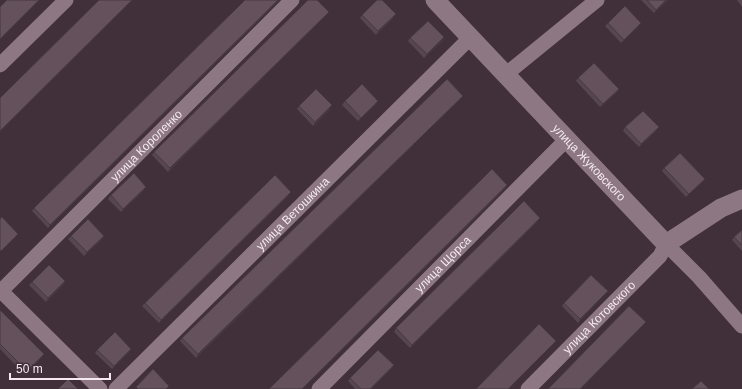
<svg xmlns="http://www.w3.org/2000/svg" width="742" height="389" font-family="Helvetica,sans-serif">
<rect width="100%" height="100%" fill="#412f39"/>
<g fill="none" stroke-linecap="round" stroke-linejoin="round">
<!-- minor -->
<g stroke="#8c7783" stroke-width="15">
<path d="M0 65 66 0"/>
<path d="M505 75 597 0"/>
<path d="M0 290 100 389"/>
<path id="s1" d="M0 292 292 0"/>
<path id="s2" d="M116 389 470 38"/>
<path id="s3" d="M319 389 566 140"/>
<path id="s4" d="M528 389 660 256 666 244 699 277 742 326"/>
</g>
<!-- tertiary -->
<path stroke="#8c7783" stroke-width="19" id="s5" d="M435 0 666 244 721 208 742 199"/>
</g>
<!-- wall -->
<g fill="#56464e">
<path d="M245 0H279L48 228 32 211 34 208Z"/>
<path d="M641 0H668L654 13Z"/>
<path d="M737 0H742V7Z"/>
<path d="M326 15 168 172 152 155 154 152Z"/>
<path d="M362 15 393 18 376 35 360 18Z"/>
<path d="M608 23 639 26 621 43 605 26Z"/>
<path d="M444 37 442 41 424 58 408 41 410 38Z"/>
<path d="M578 78 619 89 616 93 600 107 576 81Z"/>
<path d="M460 99 196 358 180 341 182 338Z"/>
<path d="M345 101 376 104 358 121 342 105Z"/>
<path d="M299 106 330 109 313 126 297 109Z"/>
<path d="M625 127 656 131 639 147 623 131Z"/>
<path d="M664 168 705 179 702 182 686 197 662 171Z"/>
<path d="M144 190 121 212 108 199 111 195Z"/>
<path d="M289 195 159 323 142 306 145 303Z"/>
<path d="M538 221 410 348 394 332 396 328Z"/>
<path d="M742 230V251L732 240 734 237Z"/>
<path d="M71 236 102 239 84 256 68 239Z"/>
<path d="M65 281 63 285 46 302 29 285 32 282Z"/>
<path d="M605 294 578 323 562 306 564 303Z"/>
<path d="M0 310 42 357 25 375 0 349Z"/>
<path d="M97 350 129 352 112 369 95 353Z"/>
<path d="M394 365 391 369 371 389H355L348 381 350 378Z"/>
</g>
<!-- shaded-wall -->
<g fill="#463940">
<path d="M39 0H40L0 40V39Z"/>
<path d="M132 0H133L0 132V131Z"/>
<path d="M278 0H279L48 228 50 225Z"/>
<path d="M666 0H668L654 13 656 10Z"/>
<path d="M329 12 326 15 168 172 170 168Z"/>
<path d="M396 14 393 18 376 35 378 31Z"/>
<path d="M641 23 639 26 621 43Z"/>
<path d="M444 37 442 41 424 58 427 54Z"/>
<path d="M619 89 616 93 600 107 603 104Z"/>
<path d="M463 96 460 99 196 358 198 354Z"/>
<path d="M378 101 376 104 358 121Z"/>
<path d="M332 105 330 109 313 126 315 122Z"/>
<path d="M659 127 656 131 639 147 641 144Z"/>
<path d="M507 185 505 189 303 389H302Z"/>
<path d="M146 187 144 190 121 212 123 209Z"/>
<path d="M291 192 289 195 159 323 161 320Z"/>
<path d="M540 218 538 221 410 348 412 345Z"/>
<path d="M18 234 16 237 0 253 1 251Z"/>
<path d="M104 236 102 239 84 256 87 252Z"/>
<path d="M65 281 63 285 46 302 48 298Z"/>
<path d="M608 291 605 294 578 323 580 319Z"/>
<path d="M646 322 643 326 581 389H580Z"/>
<path d="M556 341 553 344 509 389H508Z"/>
<path d="M131 349 129 352 112 369 114 366Z"/>
<path d="M44 354 42 357 25 375 27 371Z"/>
<path d="M394 365 391 369 371 389H370Z"/>
</g>
<!-- building -->
<g fill="#64515b" stroke="#463940">
<path d="M7 0H39L0 39V7Z"/>
<path d="M99 0H132L0 131V98Z"/>
<path d="M245 0H278L50 225 34 208Z"/>
<path d="M308 0H317L329 12 170 168 154 152Z"/>
<path d="M377 0H382L396 14 378 31 362 15Z"/>
<path d="M647 0H666L656 10Z"/>
<path d="M625 6 641 23 624 40 608 23Z"/>
<path d="M428 21 444 37 427 54 410 38Z"/>
<path d="M594 63 619 89 603 104 578 78Z"/>
<path d="M447 79 463 96 198 354 182 338Z"/>
<path d="M362 84 378 101 361 118 345 101Z"/>
<path d="M316 89 332 105 315 122 299 106Z"/>
<path d="M643 111 659 127 641 144 625 127Z"/>
<path d="M680 153 705 179 689 194 664 168Z"/>
<path d="M492 169 507 185 302 389H269Z"/>
<path d="M134 173 146 187 123 209 111 195Z"/>
<path d="M275 175 291 192 161 320 145 303Z"/>
<path d="M524 201 540 218 412 345 396 328Z"/>
<path d="M2 217 18 234 1 251 0 250V219Z"/>
<path d="M88 219 104 236 87 252 71 236Z"/>
<path d="M742 230V245L734 237Z"/>
<path d="M49 265 65 281 48 298 32 282Z"/>
<path d="M591 275 608 291 580 319 564 303Z"/>
<path d="M629 306 646 322 580 389H548Z"/>
<path d="M0 310 44 354 27 371 0 344Z"/>
<path d="M539 324 556 341 508 389H476Z"/>
<path d="M115 332 131 349 114 366 97 350Z"/>
<path d="M378 350 394 365 370 389H361L350 378Z"/>
<path d="M153 369 169 386 166 389H138L136 387Z"/>
<path d="M68 379 78 389H58Z"/>
<path d="M701 381 709 389H692Z"/>
</g>
<g text-anchor="middle" stroke-width="3" stroke-linejoin="round" paint-order="stroke">
<!-- street labels -->
<g font-size="12" fill="#f6eaf0" stroke="#412f39">
<text dy="4" stroke="none"><textPath href="#s1" startOffset="207">улица Короленко</textPath></text>
<text dy="4" stroke="none"><textPath href="#s5" startOffset="224">улица Жуковского</textPath></text>
<text dy="4" stroke="none"><textPath href="#s2" startOffset="249">улица Ветошкина</textPath></text>
<text dy="4" stroke="none"><textPath href="#s3" startOffset="176">улица Щорса</textPath></text>
<text dy="4" stroke="none"><textPath href="#s4" startOffset="101">улица Котовского</textPath></text>
</g>
</g>
<!-- scale -->
<path d="M10 373v6h100v-6" fill="none" stroke="#f6eaf0" stroke-width="2"/>
<text x="16" y="373" font-size="12" fill="#f6eaf0" stroke="#412f39" stroke-width="3" paint-order="stroke">50 m</text>
</svg>
